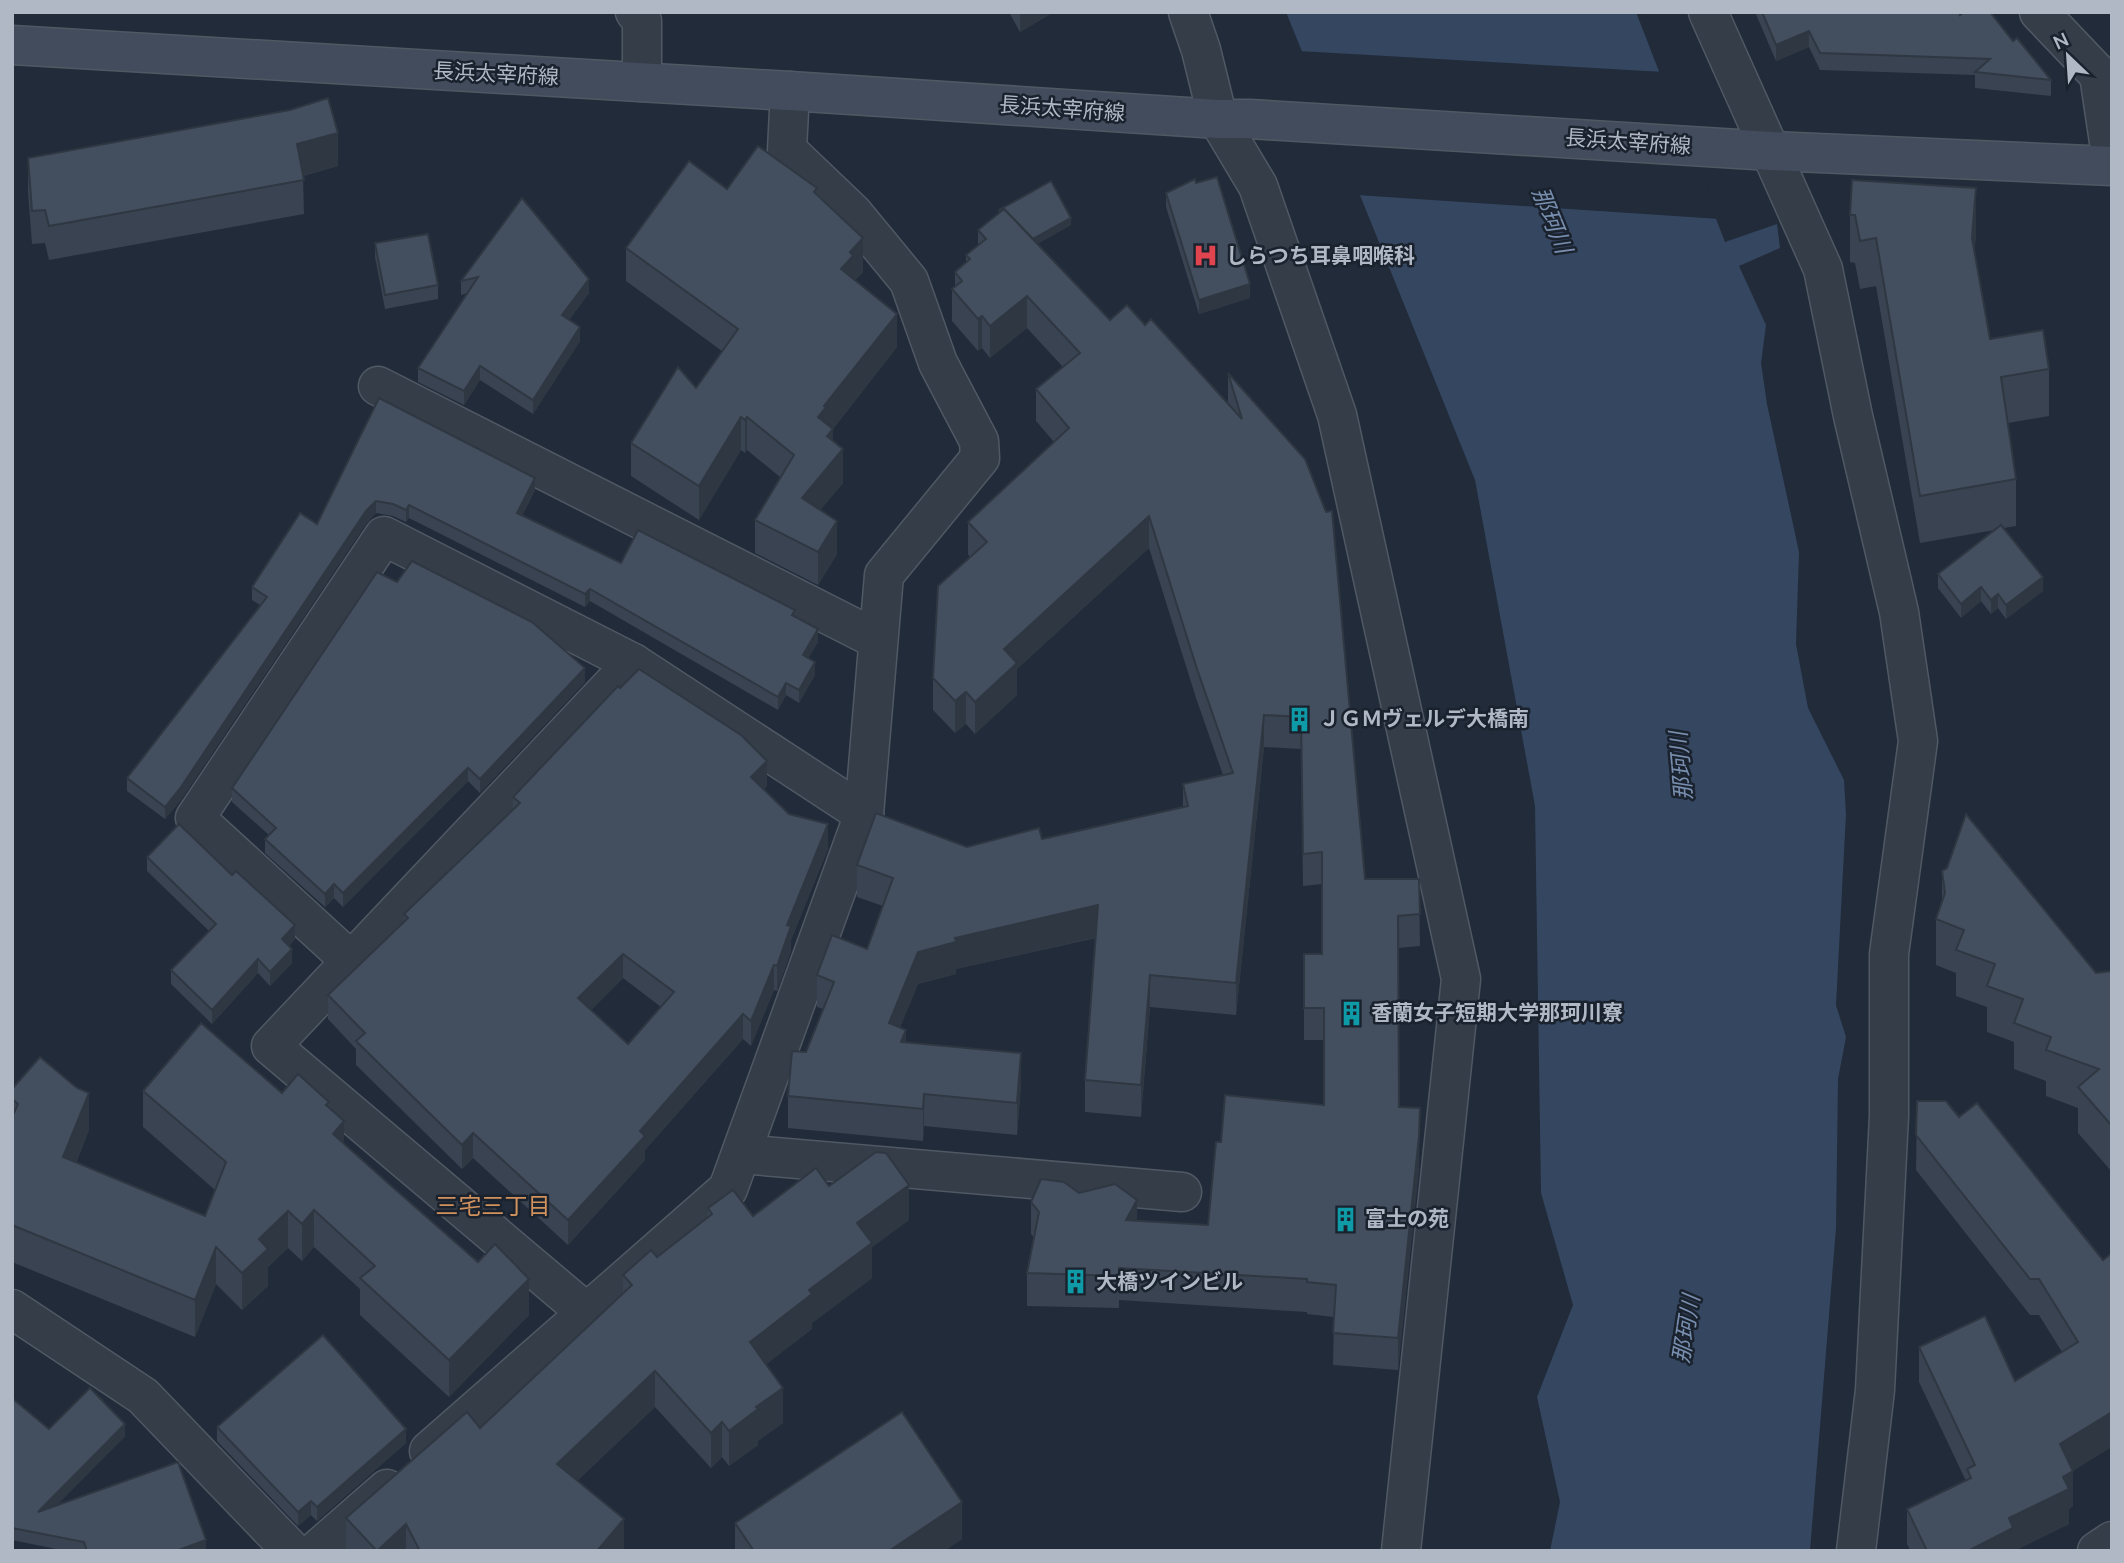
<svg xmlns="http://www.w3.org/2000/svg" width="2124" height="1563" font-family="'Nunito Sans','Noto Sans JP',sans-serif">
<rect width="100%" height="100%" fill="#212b39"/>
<!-- water -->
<path fill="#354660" d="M1286 12H1636L1725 242 1777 224 1780 248 1739 266 1766 325 1761 363 1767 404 1799 552 1796 644 1808 708 1844 780 1846 814 1836 1005 1846 1037 1838 1079 1836 1228 1810 1551H1550L1560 1502 1537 1397 1573 1305 1541 1193 1535 806 1475 480Z"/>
<!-- pier -->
<path fill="#212b39" d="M1299 51 1664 72 1720 219 1357 195Z"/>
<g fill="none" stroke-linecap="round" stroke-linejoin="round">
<defs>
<g id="street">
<path d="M635 12 642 21V82"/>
<path d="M1188 12 1201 50 1218 119 1258 186 1337 415 1461 979 1401 1551"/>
<path d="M1708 12 1823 269 1853 416 1899 612 1918 741 1889 954V1116L1875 1390 1856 1551"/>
<path d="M2039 12 2099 75 2112 162"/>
<path d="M378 386 878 640"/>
<path d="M351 961 195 818 384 536 633 663 864 814"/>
<path d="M741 1154 1182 1192"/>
<path d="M12 1309 143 1396 292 1551"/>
<path d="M587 1313 271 1046 633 663"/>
<path d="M429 1451 728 1189 864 814 884 575 980 458 979 441 938 363 909 281 853 213 787 150 790 91"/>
<path d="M316 1551 387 1489"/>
<path d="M2097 1551 2112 1541"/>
</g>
<path id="secondary" d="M12 45 790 91 1218 119H1250L1771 151 2112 166"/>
</defs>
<!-- street casing -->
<use href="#street" stroke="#505864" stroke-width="41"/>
<!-- secondary casing -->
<use href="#secondary" stroke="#505864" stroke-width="41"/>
<!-- street -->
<use href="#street" stroke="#353d49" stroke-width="38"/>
<!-- secondary -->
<use href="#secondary" stroke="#434c5c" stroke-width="38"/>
</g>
<!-- wall -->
<g fill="#3a4351" fill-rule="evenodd">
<path d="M1009 12H1054L1020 32Z"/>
<path d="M1755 12H1959L1960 15 2051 80V96L1975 88V75L1820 70 1809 47 1776 61Z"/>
<path d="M28 158 338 166 303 176 304 214 49 260 45 243 32 244 28 192Z"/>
<path d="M727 189 817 194 863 272 855 280 897 347 833 429V440L843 483 820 510 837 554 818 585 755 553V520L780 477 747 450 745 453 741 450 699 520 631 476V443L696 388 722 351 626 281V248Z"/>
<path d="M1166 193 1250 298 1199 314 1166 207Z"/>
<path d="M522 198 589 293 569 320 580 341 533 414 480 380 464 405 418 382V368L468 293 461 295V281Z"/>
<path d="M999 210 1071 225 1037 244 1110 320 1145 325 1228 404V373L1305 459 1365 879H1419L1420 946 1398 948 1399 1107 1419 1168 1398 1370 1333 1365 1334 1317 1307 1314V1312L1119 1300V1308L1027 1306V1273L1034 1238 1031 1234V1202L1079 1193 1137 1220 1208 1225 1221 1142 1324 1105V1040H1304V954H1322V884L1303 886 1301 749 1264 747 1236 1015 1150 1007 1141 1117 1085 1112V1080L1096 938 956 969V974L918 984 900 1027 906 1043 1021 1085 1017 1135 924 1126 923 1141 788 1128V1096L823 1009 817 1007V975L867 949 883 906 857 897V865L967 847 1042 839 1183 807V784L1223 775 1196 698 1149 548 1017 669V695L975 734 966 724 955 733 933 710V678L970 557 968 554V522L1054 442 1036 421V389L1063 367 1027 328 990 358 982 348 978 351 952 321V289L955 287V272L966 262V255L978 245V230L999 213Z"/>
<path d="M1850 215 1976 235 1974 252 1990 339 2049 369V416L2008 423 2016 479V526L2004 528 2043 591 2006 619 1998 608 1991 614 1981 601 1961 618 1938 588V574L1995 530 1920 543 1876 286 1860 289 1855 263 1850 262Z"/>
<path d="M375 243 438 285V299L385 309 375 257Z"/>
<path d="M379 398 535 490 522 516 621 563 795 616 818 642 808 658 815 675 799 703 786 695 778 710 590 601 585 607 409 518 406 522 393 516 376 513 366 524 181 800 165 819 127 791V778L260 605 252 600V587L317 524Z"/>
<path d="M2112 528V582L2111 580V529Z"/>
<path d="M585 682 480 793 468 781 343 907 334 898 325 907 265 853V839L269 835 232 802V788Z"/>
<path d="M767 786 764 789 789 814 828 849 791 940V951L777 991 774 990 751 1046 743 1039 645 1150V1160L568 1245 473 1158 462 1169 356 1065V1049L328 1019V995L404 922V914L513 809V797ZM623 978 661 1007 628 1044 591 1010Z"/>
<path d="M147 857 295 939 289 946 292 963 270 986 258 973 212 1024 171 984V970L209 931 147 871Z"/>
<path d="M1942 871 2096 973 2112 971V1172L2078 1133V1108L2046 1096V1081L2014 1069V1042L1987 1032V1007L1956 996V973L1936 965V919L1942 903Z"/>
<path d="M12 1089 89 1130 76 1163 205 1216 215 1190 143 1127V1091L282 1093 329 1108 344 1144 529 1315 449 1397 360 1315V1289L314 1247 302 1261 288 1248 268 1267V1286L242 1310 216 1284 195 1337 12 1262Z"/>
<path d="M1917 1101 1959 1117 2103 1260 2073 1471V1506L2069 1509V1524L2014 1551H1911L1907 1544V1509L1966 1481 1919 1382V1347L2015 1381 2062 1352 2039 1315H2030L1916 1170Z"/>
<path d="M829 1186 909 1220 872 1247V1278L812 1323V1329L766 1364 783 1423 758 1441V1445L729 1466 722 1457 711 1468 655 1407 577 1481 624 1551H346V1518L480 1428 623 1293V1275L657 1257 708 1218V1208L753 1216Z"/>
<path d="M12 1400 49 1429 125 1436 56 1506 206 1551H66L12 1540Z"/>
<path d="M217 1427 406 1443 317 1521 311 1515 298 1526 217 1441Z"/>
<path d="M735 1523 962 1539 944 1551H735Z"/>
</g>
<!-- shaded-wall -->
<g fill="#2f3742">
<path d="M1020 12H1054L1020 32Z"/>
<path d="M1809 31V47L1776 61V45Z"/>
<path d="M338 133V166L297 177V144Z"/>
<path d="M1976 188V235L1972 286V238Z"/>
<path d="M1071 218V225L1019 254V247Z"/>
<path d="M863 238V272L853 282 841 269 850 252Z"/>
<path d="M589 279V293L562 329V315Z"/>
<path d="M1250 284V298L1199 314V300Z"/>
<path d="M1027 296V328L990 358V326Z"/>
<path d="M897 314V347L829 434 833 429V462L843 449V483L802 532V498L818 417 824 406Z"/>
<path d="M982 316V348L978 351V319Z"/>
<path d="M580 327V341L533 414V400Z"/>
<path d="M480 366V380L464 405V391Z"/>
<path d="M741 417V450L699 520V486Z"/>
<path d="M747 417V450L745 453V420Z"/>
<path d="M535 478V490L517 526V513Z"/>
<path d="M376 501V513L366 524 181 800 165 819V807L366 511Z"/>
<path d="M409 505V518L406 522V510Z"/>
<path d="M1149 516V548L1017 669V695L975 734V702L1004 649Z"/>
<path d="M837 521V554L818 585V552Z"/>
<path d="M2043 577V591L2006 619V605Z"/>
<path d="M1981 587V601L1961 618V604Z"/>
<path d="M590 589V601L585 607V594Z"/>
<path d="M1998 594V608L1991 614V600Z"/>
<path d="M818 629V642L803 668V655Z"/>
<path d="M815 662V675L799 703V690Z"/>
<path d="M585 668V682L480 793V779Z"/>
<path d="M786 683V695L778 710V697Z"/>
<path d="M966 692V724L955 733V701Z"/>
<path d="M1264 715V747L1236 1015V983Z"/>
<path d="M767 761V786L751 802V777Z"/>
<path d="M468 768V781L343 907V893Z"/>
<path d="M828 824V849L791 940V951L777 991V966L787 925Z"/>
<path d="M334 884V898L325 907V894Z"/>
<path d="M1098 905V937L956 969V974L918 984 889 1055V1023L918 952 955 938Z"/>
<path d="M295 925V939L282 953V939Z"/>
<path d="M292 949V963L270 986V972Z"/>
<path d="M623 954V978L578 1023V998Z"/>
<path d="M258 959V973L212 1024V1010Z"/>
<path d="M774 965V990L751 1046V1021Z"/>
<path d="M1150 975V1007L1141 1117V1085Z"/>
<path d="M743 1014V1039L645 1150V1160L568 1245V1220L640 1131Z"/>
<path d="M906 1030V1062L901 1042Z"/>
<path d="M1021 1053V1085L1017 1135V1103Z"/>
<path d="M89 1093V1130L63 1194V1157Z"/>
<path d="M924 1094V1126L923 1141V1109Z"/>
<path d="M1420 1108 1419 1168 1398 1370V1338Z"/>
<path d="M344 1121V1158L333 1134Z"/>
<path d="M473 1133V1158L462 1169V1145Z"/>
<path d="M909 1185V1220L872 1247V1278L812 1323V1329L750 1377V1342L857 1223Z"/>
<path d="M1137 1200V1232L1126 1220Z"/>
<path d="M314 1210V1247L302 1261V1224Z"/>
<path d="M288 1211V1248L268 1267V1286L242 1310V1273L259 1239Z"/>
<path d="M216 1247V1284L195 1337V1300Z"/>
<path d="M529 1279V1315L449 1397V1360Z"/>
<path d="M655 1371V1407L557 1500V1464Z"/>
<path d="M783 1388V1423L758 1441V1445L729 1466V1431L756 1407Z"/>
<path d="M2112 1412V1447L2073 1471V1506L2069 1509V1524L2014 1551H1968L2060 1444Z"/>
<path d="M722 1422V1457L711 1468V1433Z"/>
<path d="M125 1424V1436L38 1524V1512Z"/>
<path d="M406 1429V1443L317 1521V1507Z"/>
<path d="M311 1501V1515L298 1526V1512Z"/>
<path d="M962 1502V1539L944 1551H889Z"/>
<path d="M624 1519V1551H597Z"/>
<path d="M406 1524V1551H377Z"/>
<path d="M206 1540V1551H176Z"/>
</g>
<!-- building -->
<g fill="#434e5e" stroke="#2f3742" stroke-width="2" fill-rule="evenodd">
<path d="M1762 12H1959L1960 15 1964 12H1990L2013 41 2017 38 2051 80 1975 72 1990 59 1820 53 1809 31 1776 45Z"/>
<path d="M328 98 338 133 297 144 304 180 49 226 45 210 32 211 28 158 290 110Z"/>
<path d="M758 146 817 188 814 192 863 238 850 252 853 256 841 269 897 314 824 406 826 407 818 417 833 429 827 436 843 449 802 498 837 521 818 552 755 520 794 455 747 417 745 420 741 417 699 486 631 443 678 367 696 388 738 329 626 248 689 161 727 189Z"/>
<path d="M1217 177 1250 284 1199 300 1166 193 1195 179 1196 183Z"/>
<path d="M1852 180 1976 188 1972 238 1990 339 2043 330 2049 369 2001 377 2016 479 1920 496 1876 238 1860 241 1855 215H1850Z"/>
<path d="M1051 181 1071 218 1033 239 1004 209 1000 212 999 210Z"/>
<path d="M522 198 589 279 562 315 580 327 533 400 480 366 464 391 418 368 478 277 461 281Z"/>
<path d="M1004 209 1110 320 1127 305 1145 325 1151 319 1242 419 1228 373 1305 459 1326 512 1332 511 1365 879H1419L1420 914 1398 916 1399 1107 1420 1108 1419 1136 1398 1338 1333 1333 1336 1285 1307 1282V1279L1119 1268V1276L1027 1273 1039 1212 1031 1202 1041 1179 1064 1182 1079 1193 1115 1184 1137 1200 1126 1220 1208 1225 1216 1142H1221L1225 1095 1324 1105V1008H1304V954H1322V852L1303 854 1301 717 1264 715 1236 983 1150 975 1141 1085 1085 1080 1098 905 955 938 956 942 918 952 889 1023 906 1030 901 1042 1021 1053 1017 1103 924 1094 923 1109 788 1096 792 1051 806 1052 834 982 817 975 832 935 867 949 893 878 857 865 876 813 967 847 1039 828 1042 839 1188 806 1183 784 1233 773 1196 666 1149 516 1004 649 1017 663 975 702 966 692 955 701 933 678 938 586 987 542 968 522 1069 428 1036 389 1080 353 1027 296 990 326 982 316 978 319 952 289 962 281 955 272 970 259 966 255 986 239 978 230Z"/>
<path d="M428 234 438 285 385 295 375 243Z"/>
<path d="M379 398 535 478 517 513 621 563 638 530 795 610 792 615 818 629 803 655 815 662 799 690 786 683 778 697 590 589 585 594 409 505 406 510 393 504 376 501 366 511 181 787 165 807 127 778 267 597 252 587 300 513 317 524Z"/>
<path d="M2001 525 2043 577 2006 605 1998 594 1991 600 1981 587 1961 604 1938 574Z"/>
<path d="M412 561 532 622 585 668 480 779 468 768 343 893 334 884 325 894 265 839 276 828 232 788 377 572 397 582Z"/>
<path d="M639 669 741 735 767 761 751 777 789 814 828 824 787 925 791 926 777 966 774 965 751 1021 743 1014 640 1131 645 1136 568 1220 473 1133 462 1145 356 1041 365 1033 328 995 408 918 404 914 520 803 513 797 618 686 620 688ZM623 954 674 992 628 1044 578 998Z"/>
<path d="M1966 814 2096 973 2112 971V1126L2078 1087 2099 1069 2046 1050 2051 1037 2014 1023 2023 999 1987 986 1995 964 1956 950 1964 930 1936 919 1945 893 1942 871 1947 868Z"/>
<path d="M179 824 232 875 236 871 295 925 282 939 292 949 270 972 258 959 212 1010 171 970 216 924 147 857Z"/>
<path d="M201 1023 282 1093 298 1074 329 1102 326 1105 344 1121 333 1134 388 1183 478 1262 495 1244 529 1279 449 1360 360 1278 375 1266 314 1210 302 1224 288 1211 259 1239 268 1249 242 1273 216 1247 195 1300 12 1225V1117L18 1104 12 1099V1089L40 1057 77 1088 89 1093 63 1157 205 1216 226 1162 143 1091Z"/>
<path d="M1917 1101H1946L1959 1117 1977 1103 2103 1260 2112 1253V1412L2060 1444 2073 1471 2063 1477 2069 1489 2009 1518 2013 1528 1968 1551H1927L1907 1509 1971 1478 1967 1469 1975 1465 1919 1347 1985 1316 2015 1381 2078 1342 2039 1279H2030L1916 1135Z"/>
<path d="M876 1152 886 1153 909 1185 857 1223 872 1243 809 1290 812 1294 750 1342 783 1388 756 1407 758 1409 729 1431 722 1422 711 1433 655 1371 557 1464 624 1519 597 1551H420L406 1524 377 1551 346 1518 467 1412 480 1428 632 1285 623 1275 651 1250 657 1257 712 1214 708 1208 733 1190 753 1216 816 1168 829 1186Z"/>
<path d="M323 1335 406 1429 317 1507 311 1501 298 1512 217 1427Z"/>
<path d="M90 1388 125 1424 38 1512 178 1462 206 1540 176 1551H87L84 1542 12 1528V1400L13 1399 49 1429Z"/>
<path d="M902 1412 962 1502 889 1551H754L735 1523Z"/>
</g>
<!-- icons -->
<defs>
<symbol id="hospital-bare" viewBox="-9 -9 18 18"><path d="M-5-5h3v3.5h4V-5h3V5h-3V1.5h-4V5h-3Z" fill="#e0444e" stroke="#1a222e" stroke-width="2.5" paint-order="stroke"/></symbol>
<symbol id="building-bare" viewBox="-9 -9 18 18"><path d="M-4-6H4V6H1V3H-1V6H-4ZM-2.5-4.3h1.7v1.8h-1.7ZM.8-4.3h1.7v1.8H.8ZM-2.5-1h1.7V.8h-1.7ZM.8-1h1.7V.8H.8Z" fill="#0f9aa8" stroke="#1a222e" stroke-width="2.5" paint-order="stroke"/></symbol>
</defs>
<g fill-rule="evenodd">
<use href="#hospital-bare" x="1188" y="238" width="35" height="35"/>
<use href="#building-bare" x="1282" y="702" width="35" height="35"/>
<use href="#building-bare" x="1334" y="996" width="35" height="35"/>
<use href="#building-bare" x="1328" y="1202" width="35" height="35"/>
<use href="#building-bare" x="1058" y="1264" width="35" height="35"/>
</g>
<g text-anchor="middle" stroke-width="5" stroke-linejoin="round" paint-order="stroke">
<!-- street labels -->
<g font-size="21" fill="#b0b8c6" stroke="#1a222e">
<text transform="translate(496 74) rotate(3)" y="7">長浜太宰府線</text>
<text transform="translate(1062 109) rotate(4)" y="7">長浜太宰府線</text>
<text transform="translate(1628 142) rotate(4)" y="7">長浜太宰府線</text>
</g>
<!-- poi labels -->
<g font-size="21" font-weight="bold" fill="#b0b8c6" stroke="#1a222e" text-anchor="start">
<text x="1226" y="263">しらつち耳鼻咽喉科</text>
<text x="1319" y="726">ＪＧＭヴェルデ大橋南</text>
<text x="1371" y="1020">香蘭女子短期大学那珂川寮</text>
<text x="1365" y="1226">富士の苑</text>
<text x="1096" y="1289">大橋ツインビル</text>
</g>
<!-- water labels -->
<g font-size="23" font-style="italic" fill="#788eae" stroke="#1a222e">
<text transform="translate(1552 220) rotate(68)" y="8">那珂川</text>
<text transform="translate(1681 766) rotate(-95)" y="8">那珂川</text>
<text transform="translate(1686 1329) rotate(-81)" y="8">那珂川</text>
</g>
<!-- neighbourhood labels -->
<g font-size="23" fill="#d2925e" stroke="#1a222e">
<text x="493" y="1214">三宅三丁目</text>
</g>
</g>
<!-- border -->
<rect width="2124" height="1563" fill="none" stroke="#b0b8c6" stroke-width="28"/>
<!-- north arrow -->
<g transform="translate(2068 56) rotate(335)" stroke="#1a222e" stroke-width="5" paint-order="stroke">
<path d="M0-5L12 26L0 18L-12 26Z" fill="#b0b8c6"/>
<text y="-10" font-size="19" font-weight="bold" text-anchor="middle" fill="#b0b8c6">N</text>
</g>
</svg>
